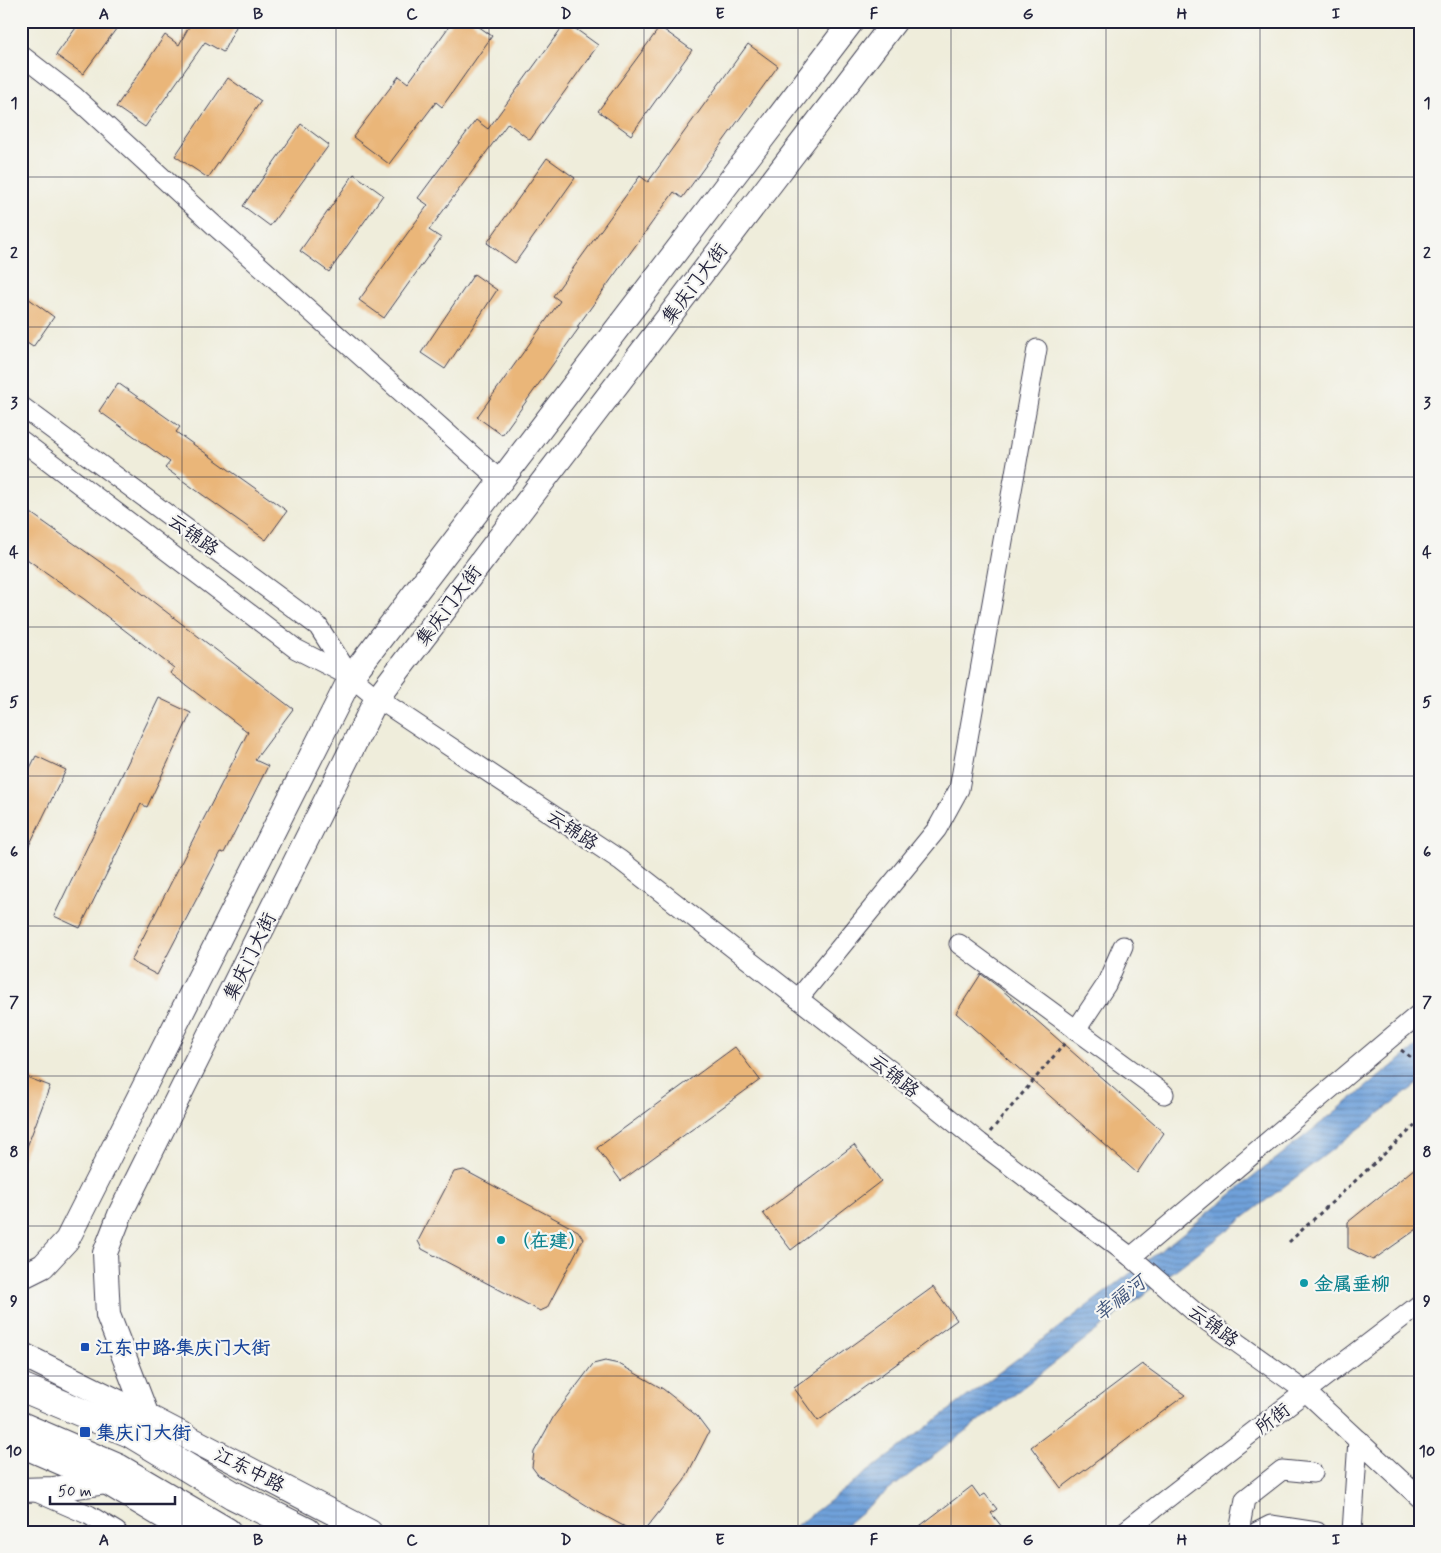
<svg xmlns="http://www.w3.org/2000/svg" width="1441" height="1553" font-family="Mynerve,'LXGW WenKai TC',sans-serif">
<defs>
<pattern id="water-rules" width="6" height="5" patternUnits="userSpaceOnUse" patternTransform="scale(1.25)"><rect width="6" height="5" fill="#70a1da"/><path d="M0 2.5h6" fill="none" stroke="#5c83b2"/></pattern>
</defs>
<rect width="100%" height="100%" fill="#f6f6f2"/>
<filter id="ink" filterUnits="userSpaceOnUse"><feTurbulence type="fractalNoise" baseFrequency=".02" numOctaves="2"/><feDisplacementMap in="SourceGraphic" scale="10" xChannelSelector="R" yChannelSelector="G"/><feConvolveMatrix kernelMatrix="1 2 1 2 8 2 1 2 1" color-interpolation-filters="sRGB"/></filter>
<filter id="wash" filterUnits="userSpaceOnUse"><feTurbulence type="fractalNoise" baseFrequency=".0096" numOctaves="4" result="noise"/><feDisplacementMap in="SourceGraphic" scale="20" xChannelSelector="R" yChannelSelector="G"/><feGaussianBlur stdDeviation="1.12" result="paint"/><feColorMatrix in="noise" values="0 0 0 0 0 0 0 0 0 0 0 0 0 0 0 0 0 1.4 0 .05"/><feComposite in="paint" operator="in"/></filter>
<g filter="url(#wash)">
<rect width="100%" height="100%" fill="#efeddb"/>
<!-- water -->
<path fill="url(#water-rules)" stroke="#49628a" d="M1420 1044V1082L871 1504 838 1532H788L1173 1241Z"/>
<g id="blocks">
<!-- building -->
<g fill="#eab679">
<path d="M81 21H122L83 74 56 55Z"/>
<path d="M192 21H239L223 52 205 42 145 127 116 107 165 35 179 45Z"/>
<path d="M453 21H471L492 36 442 107 436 102 389 164 353 137 399 76 408 83Z"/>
<path d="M566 22 598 45 530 140 508 123 429 230 441 238 384 318 359 300 428 205 418 198 476 120 488 129Z"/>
<path d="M660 27 692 50 631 135 598 111Z"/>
<path d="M748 44 778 66 682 198 674 192 577 327 579 328 502 435 477 417 560 301 553 296 640 176 648 182Z"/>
<path d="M228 78 261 101 208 178 175 156Z"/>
<path d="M301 124 329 145 270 226 243 206Z"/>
<path d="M547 158 575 178 515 263 487 243Z"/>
<path d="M354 174 383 195 329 272 300 251Z"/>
<path d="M474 274 497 290 445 369 421 353Z"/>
<path d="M21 293 54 317 33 347 21 339Z"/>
<path d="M118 383 180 427 176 432 287 511 266 540 165 468 170 462 99 411Z"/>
<path d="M21 506 113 571 293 709 255 760 268 766 224 853 221 852 157 975 131 961 248 732 170 673 174 668 84 599 21 555Z"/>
<path d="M159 698 191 713 147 807 141 804 80 928 54 916Z"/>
<path d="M36 756 66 770 21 862V786Z"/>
<path d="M981 974 1000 988 1164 1133 1137 1173 956 1013Z"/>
<path d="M735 1047 760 1080 621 1181 597 1148Z"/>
<path d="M21 1075 50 1086 22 1160 21 1159Z"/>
<path d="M854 1145 881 1181 791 1250 763 1213Z"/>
<path d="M1420 1164V1227L1373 1260 1348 1248V1222Z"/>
<path d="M464 1170 578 1231 583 1239 547 1308 540 1311 422 1249 418 1241 454 1172Z"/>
<path d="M933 1287 957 1320 818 1421 794 1388Z"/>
<path d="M605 1361 619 1364 663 1389 697 1416 709 1432 684 1481 644 1531 629 1529 594 1510 538 1475 532 1467 534 1452 554 1416 593 1364Z"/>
<path d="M1142 1364 1185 1395 1061 1488 1031 1447Z"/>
<path d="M972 1486 980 1497 985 1494 997 1509 991 1513 1006 1532H912Z"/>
</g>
</g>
</g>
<g filter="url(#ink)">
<use href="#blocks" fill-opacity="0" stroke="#414053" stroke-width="1"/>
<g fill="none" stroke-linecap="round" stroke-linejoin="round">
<defs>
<g id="minor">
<path d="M21 55 74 96 216 227 501 481"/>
<path d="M21 406 318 626 350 676"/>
<path d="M21 440 296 649 351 677 377 698 620 860 891 1071 980 1143 1131 1257 1197 1314 1306 1392 1420 1498"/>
<path d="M959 944 1164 1094"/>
<path d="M798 999 937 829 959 789 1037 349"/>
<path d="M1076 1030 1106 985 1123 946"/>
<path d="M1131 1257 1420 1013"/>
<path d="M34 1491 89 1515 117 1532"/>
<path d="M1124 1532C1222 1455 1321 1380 1420 1304"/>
<path d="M1239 1532 1245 1499 1282 1470 1313 1473"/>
<path d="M1257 1532 1271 1525 1317 1532"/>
<path d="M1352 1532 1358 1440"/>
</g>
<g id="major">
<path d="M21 1277 43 1266 67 1240 351 677 852 21"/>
<path d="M21 1354 147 1416 370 1532"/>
<path d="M147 1416 108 1315 105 1253 121 1212 377 698 895 21"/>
<path d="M21 1445 106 1482 189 1532"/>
<path d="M21 1490 54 1489 106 1482"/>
</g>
<g id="highway">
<path d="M21 1387 130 1433 233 1495 307 1532"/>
<path d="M21 1426 118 1468 227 1532"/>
</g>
</defs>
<!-- minor casing -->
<use href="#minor" stroke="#414053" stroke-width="21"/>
<!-- major casing -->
<use href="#major" stroke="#414053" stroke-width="26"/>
<!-- highway casing -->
<use href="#highway" stroke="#414053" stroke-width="30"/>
<!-- path -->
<g stroke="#414053" stroke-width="3" stroke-dasharray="4 4" stroke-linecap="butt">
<path d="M1401 1050 1420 1064"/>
<path d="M990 1132 1065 1043"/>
<path d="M1289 1242 1420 1121"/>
</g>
<!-- minor -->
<use href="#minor" stroke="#fff" stroke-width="19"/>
<!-- major -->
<use href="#major" stroke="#fff" stroke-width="24"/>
<!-- highway -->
<use href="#highway" stroke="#fff" stroke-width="28"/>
</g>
</g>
<!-- grid -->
<path fill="none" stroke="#22223b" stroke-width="1" stroke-opacity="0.55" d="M182 21V1532M336 21V1532M489 21V1532M644 21V1532M798 21V1532M951 21V1532M1106 21V1532M1260 21V1532M21 177H1420M21 327H1420M21 477H1420M21 627H1420M21 776H1420M21 926H1420M21 1076H1420M21 1226H1420M21 1376H1420"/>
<!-- markers -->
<g fill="#0f9aa8" stroke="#f6f6f2" stroke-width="2">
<circle cx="501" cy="1240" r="5"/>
<circle cx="1304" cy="1283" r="5"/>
</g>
<g fill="#1a4fb4" stroke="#f6f6f2" stroke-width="2">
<rect x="80" y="1342" width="10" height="10" rx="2.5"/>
<rect x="79" y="1426" width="12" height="12" rx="2.5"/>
</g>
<g text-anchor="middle" stroke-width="4.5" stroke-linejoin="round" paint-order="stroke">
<!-- street labels -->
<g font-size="19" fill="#22223b" stroke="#f6f6f2">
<text transform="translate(694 283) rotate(-53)" y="7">集庆门大街</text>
<text transform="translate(194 534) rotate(36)" y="7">云锦路</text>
<text transform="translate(448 605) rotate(-53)" y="7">集庆门大街</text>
<text transform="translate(573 829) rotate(34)" y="7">云锦路</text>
<text transform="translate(249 956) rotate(-64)" y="7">集庆门大街</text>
<text transform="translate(895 1075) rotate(39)" y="7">云锦路</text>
<text transform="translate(1214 1325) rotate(37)" y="7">云锦路</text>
<text transform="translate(1272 1418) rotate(-37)" y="7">所街</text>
<text transform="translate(250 1469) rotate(27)" y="7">江东中路</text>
</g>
<!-- culture labels -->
<g font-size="19" font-weight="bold" fill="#0d838f" stroke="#f6f6f2" text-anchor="start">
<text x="511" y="1247">（在建）</text>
<text x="1314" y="1290">金属垂柳</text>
</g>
<!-- transit labels -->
<g font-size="19" font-weight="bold" fill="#164399" stroke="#f6f6f2" text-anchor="start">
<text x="95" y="1354">江东中路·集庆门大街</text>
<text x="96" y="1439">集庆门大街</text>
</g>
<!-- water labels -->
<g font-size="20" font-style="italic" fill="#41557b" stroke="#f6f6f2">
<text transform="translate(1119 1298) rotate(-38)" y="7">幸福河</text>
</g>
</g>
<!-- margin -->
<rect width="1441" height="1553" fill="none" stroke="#f6f6f2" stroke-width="55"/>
<!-- scale -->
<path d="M50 1496v8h125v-8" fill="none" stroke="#22223b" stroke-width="2.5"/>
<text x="58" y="1496" font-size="15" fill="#22223b" stroke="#f6f6f2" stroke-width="4" paint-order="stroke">50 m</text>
<rect x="28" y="28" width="1386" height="1498" fill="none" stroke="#22223b" stroke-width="2"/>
<g font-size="16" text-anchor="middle" font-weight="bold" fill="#22223b">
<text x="104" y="19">A</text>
<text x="258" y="19">B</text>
<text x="412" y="19">C</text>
<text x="566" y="19">D</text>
<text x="720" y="19">E</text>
<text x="874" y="19">F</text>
<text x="1028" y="19">G</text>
<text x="1182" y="19">H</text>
<text x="1336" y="19">I</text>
<text x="14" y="108">1</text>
<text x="1427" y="108">1</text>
<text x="14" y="258">2</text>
<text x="1427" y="258">2</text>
<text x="14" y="408">3</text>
<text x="1427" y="408">3</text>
<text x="14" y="557">4</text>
<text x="1427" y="557">4</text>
<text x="14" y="707">5</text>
<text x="1427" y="707">5</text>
<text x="14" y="857">6</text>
<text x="1427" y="857">6</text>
<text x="14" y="1007">7</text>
<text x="1427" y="1007">7</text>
<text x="14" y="1157">8</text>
<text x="1427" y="1157">8</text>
<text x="14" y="1306">9</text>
<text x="1427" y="1306">9</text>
<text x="14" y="1456">10</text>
<text x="1427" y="1456">10</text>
<text x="104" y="1545">A</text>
<text x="258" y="1545">B</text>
<text x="412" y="1545">C</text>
<text x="566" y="1545">D</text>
<text x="720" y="1545">E</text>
<text x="874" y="1545">F</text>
<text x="1028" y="1545">G</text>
<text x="1182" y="1545">H</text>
<text x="1336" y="1545">I</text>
</g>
</svg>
